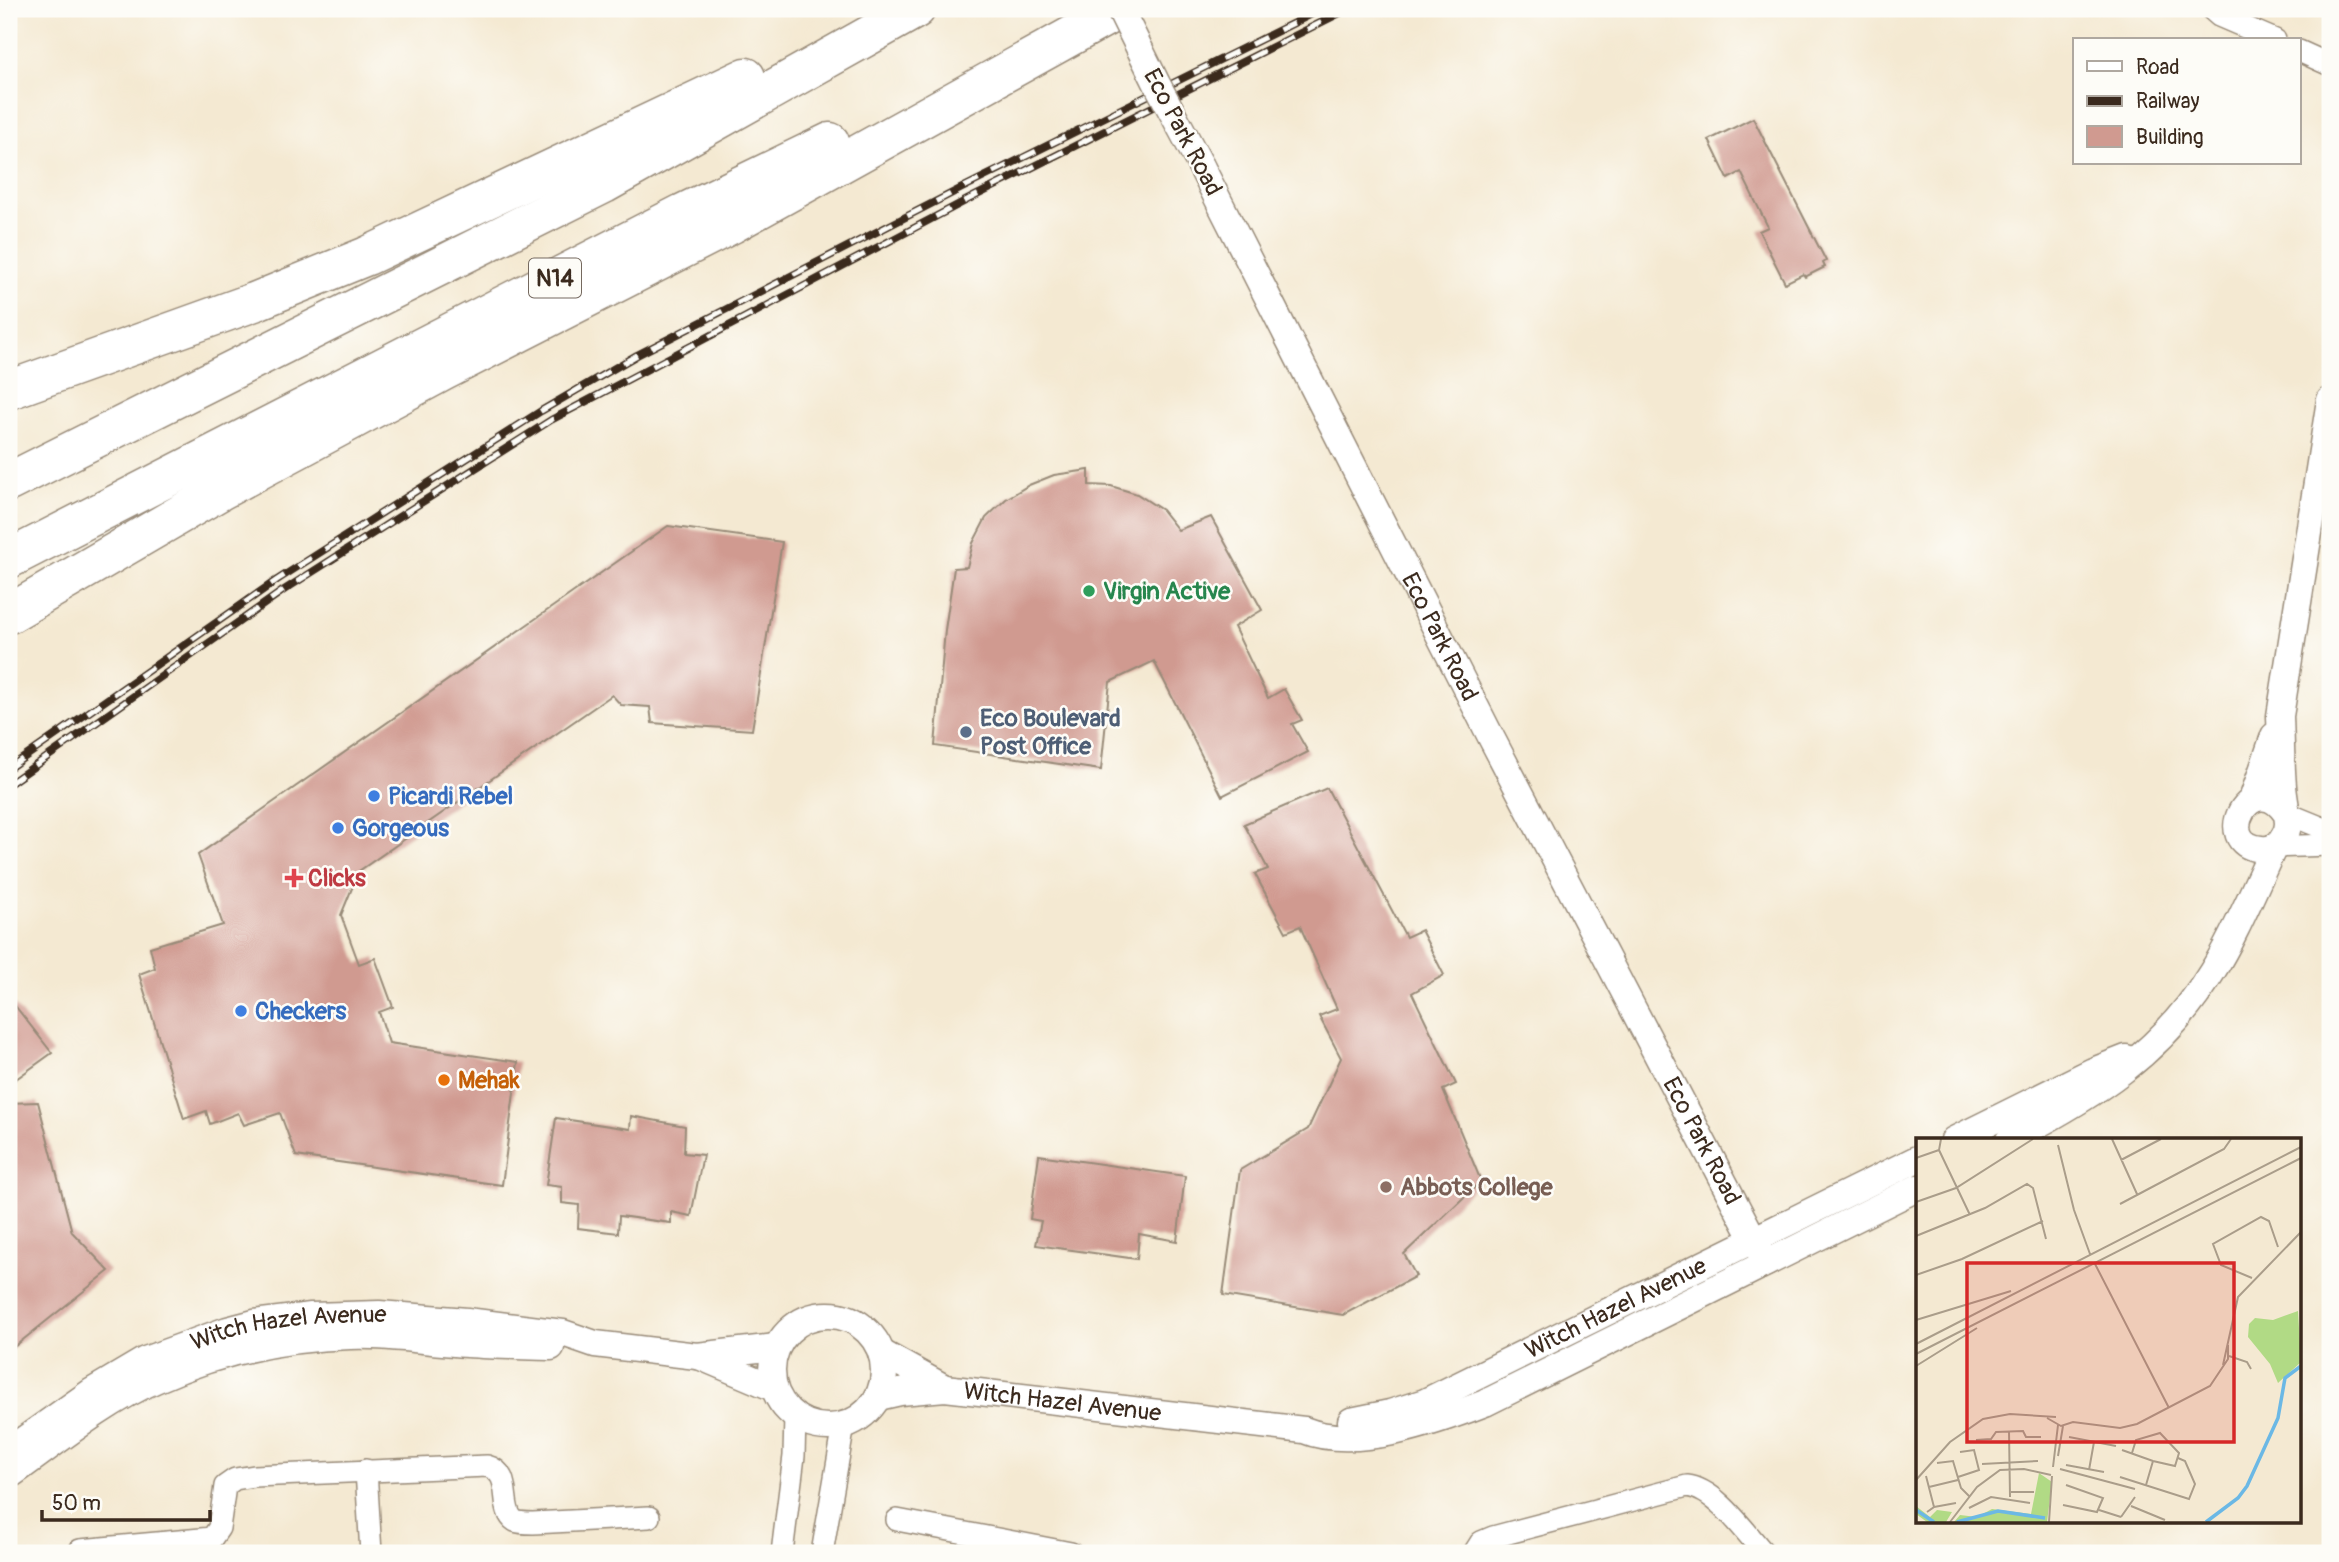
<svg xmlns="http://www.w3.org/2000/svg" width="2339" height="1562" font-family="Pangolin,sans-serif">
<rect width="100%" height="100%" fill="#fdfcf7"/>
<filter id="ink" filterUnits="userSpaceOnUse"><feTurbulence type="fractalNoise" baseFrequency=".0143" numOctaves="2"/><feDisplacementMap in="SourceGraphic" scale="14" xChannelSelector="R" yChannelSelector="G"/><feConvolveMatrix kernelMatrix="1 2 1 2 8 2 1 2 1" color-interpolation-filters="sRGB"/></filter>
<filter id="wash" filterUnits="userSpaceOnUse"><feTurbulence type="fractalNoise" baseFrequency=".00686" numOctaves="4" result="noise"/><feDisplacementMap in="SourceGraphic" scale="28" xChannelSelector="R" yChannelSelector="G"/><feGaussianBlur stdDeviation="1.57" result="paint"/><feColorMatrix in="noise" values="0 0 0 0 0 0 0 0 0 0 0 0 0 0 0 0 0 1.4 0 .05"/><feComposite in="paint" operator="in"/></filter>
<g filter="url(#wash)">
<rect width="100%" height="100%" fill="#f4e9d2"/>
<g id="blocks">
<!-- building -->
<g fill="#d09a90">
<path d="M1753 118 1826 261 1823 263 1825 267 1805 277 1803 274 1785 283 1759 231 1768 227 1741 172 1728 179 1709 140Z"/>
<path d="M1089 470V485L1111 486 1137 494 1162 510 1178 530 1211 517 1262 610 1234 627 1268 698 1284 689 1302 720 1292 724 1308 752 1222 796 1154 661 1110 682 1101 770 935 746 945 630 954 568 967 567 973 543 986 518 1006 499 1029 485 1054 475Z"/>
<path d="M668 526 782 542 752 730 652 723 650 707 621 705 612 695 359 871 341 915 359 964 375 958 393 1007 379 1012 389 1043 518 1062 502 1185 296 1156 280 1113 244 1125 238 1113 210 1124 206 1111 184 1119 139 974 155 968 150 947 223 925 198 855Z"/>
<path d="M1327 788 1406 937 1421 930 1444 975 1412 993 1456 1084 1443 1090 1481 1181 1404 1254 1416 1276 1343 1315 1223 1295 1240 1170 1308 1129 1341 1058 1319 1016 1337 1009 1300 926 1286 932 1255 874 1268 869 1244 824Z"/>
<path d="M9 998 52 1053 9 1084Z"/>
<path d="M38 1102 72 1232 109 1271 9 1351V1103Z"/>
<path d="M631 1116 685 1126 684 1153 703 1155 691 1216 671 1212V1223L619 1216 618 1233 578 1228 579 1205 562 1203V1187L546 1185 556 1118 630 1129Z"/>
<path d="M1039 1155 1185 1176 1177 1241 1139 1234 1137 1259 1036 1245 1041 1221 1030 1219Z"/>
</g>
</g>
</g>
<g filter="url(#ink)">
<use href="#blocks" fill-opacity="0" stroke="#988a78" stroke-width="2"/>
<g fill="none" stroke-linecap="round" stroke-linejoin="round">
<defs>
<g id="minor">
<path d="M2211 9 2219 16 2275 40"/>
<path d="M2299 51 2330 65"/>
<path d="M2286 813 2330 831"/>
<path d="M2274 847 2330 845"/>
<path d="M366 1470 371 1553"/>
<path d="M897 1520 1071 1553"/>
<path d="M80 1550 212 1538 219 1528 225 1486 235 1479 254 1476 487 1466C515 1473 498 1510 515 1521 520 1523 527 1523 533 1523L649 1517"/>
<path d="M782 1553 794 1456 795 1417"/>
<path d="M822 1553 844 1425"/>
<path d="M1474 1553 1481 1542 1493 1537 1687 1486C1716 1489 1745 1532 1764 1553"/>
</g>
<g id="tertiary">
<path id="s1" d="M1201 166 1492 739 1766 1263"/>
<path d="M2252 800 2274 736"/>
<path d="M2286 813C2252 765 2210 844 2261 849 2270 850 2279 846 2283 838 2286 834 2288 829 2288 823 2287 811 2284 798 2283 786 2281 763 2281 740 2280 716L2330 400"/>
<path d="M1954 1140 2093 1071 2126 1058"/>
<path d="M2009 1140C2092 1097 2162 1054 2212 972 2237 932 2254 888 2274 847"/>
<circle cx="828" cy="1371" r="56"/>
<path d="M882 1353 945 1388"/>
<path d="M701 1357 774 1388"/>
<path id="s2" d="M878 1397 900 1392 945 1388 1304 1430C1355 1451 1436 1422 1485 1403L1917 1188"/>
<path id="s3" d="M1351 1421 1390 1413 1425 1402 1917 1159"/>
<path id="s4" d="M9 1450 91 1392 145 1360 227 1330 254 1323 311 1316 379 1314 467 1321 563 1333 595 1344 697 1356 776 1347"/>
<path d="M9 1476C54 1444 105 1402 155 1380 217 1352 283 1338 350 1336 389 1334 428 1342 467 1344 495 1346 523 1346 551 1347"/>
</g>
<g id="motorway">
<path d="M9 390 254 302 367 256 746 77"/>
<path d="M9 482 604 184 916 9"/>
<path d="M9 559 683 213 830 142"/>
<path d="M9 614 220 491 444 371 732 224 1120 9"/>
</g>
</defs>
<!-- minor casing -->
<use href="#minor" stroke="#988a78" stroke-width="24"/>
<!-- tertiary casing -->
<use href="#tertiary" stroke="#988a78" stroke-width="29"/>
<!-- motorway casing -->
<use href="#motorway" stroke="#988a78" stroke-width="41"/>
<!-- minor -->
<use href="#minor" stroke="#fff" stroke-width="21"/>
<!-- tertiary -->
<use href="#tertiary" stroke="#fff" stroke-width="26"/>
<!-- motorway -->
<use href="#motorway" stroke="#fff" stroke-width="38"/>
<defs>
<g id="rail">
<path d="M9 768 277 580 541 411 637 355 962 188 1322 9"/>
<path d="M9 784 284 590 551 420 969 199 1348 9"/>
</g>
</defs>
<!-- rail casing -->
<use href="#rail" stroke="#3b2a1e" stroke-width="8"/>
<!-- rail -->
<use href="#rail" stroke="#fdfcf7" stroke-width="5" stroke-dasharray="16" stroke-linecap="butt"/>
<defs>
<path id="tertiary-bridge" d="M1120 9 1157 84 1201 166"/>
</defs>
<!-- tertiary-bridge casing -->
<use href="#tertiary-bridge" stroke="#988a78" stroke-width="29" stroke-linecap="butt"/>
<!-- tertiary-bridge -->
<use href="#tertiary-bridge" stroke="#fff" stroke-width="26"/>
</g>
</g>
<!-- markers -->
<circle fill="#2e9e5b" stroke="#fdfcf7" stroke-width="2.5" cx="1089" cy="591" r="7"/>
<circle fill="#5c6f8a" stroke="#fdfcf7" stroke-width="2.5" cx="966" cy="732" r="7"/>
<g fill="#3f7fe0" stroke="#fdfcf7" stroke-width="2.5">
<circle cx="374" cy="796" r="7"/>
<circle cx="338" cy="828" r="7"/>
<circle cx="241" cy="1011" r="7"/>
</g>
<path fill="#e0444e" stroke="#fdfcf7" stroke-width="2.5" d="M290.5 867.5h7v7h7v7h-7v7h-7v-7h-7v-7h7z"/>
<circle fill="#e8710a" stroke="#fdfcf7" stroke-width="2.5" cx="444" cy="1080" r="7"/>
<circle fill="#8d6e63" stroke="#fdfcf7" stroke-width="2.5" cx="1386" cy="1187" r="7"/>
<g text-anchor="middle" stroke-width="5" stroke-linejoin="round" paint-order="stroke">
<!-- shield labels -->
<rect fill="#fdfcf7" stroke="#75695f" stroke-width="2" x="529" y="258.5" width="52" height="39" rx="5"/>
<g font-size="23" font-weight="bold" fill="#3b2a1e">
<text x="555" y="286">N14</text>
</g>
<!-- street labels -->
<g font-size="24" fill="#3b2a1e" stroke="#fdfcf7">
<text transform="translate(1183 132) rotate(62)" y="8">Eco Park Road</text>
<text dy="8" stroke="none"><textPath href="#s1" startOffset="528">Eco Park Road</textPath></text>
<text dy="8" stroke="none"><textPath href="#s1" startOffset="1096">Eco Park Road</textPath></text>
<text dy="8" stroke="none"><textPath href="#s3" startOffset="289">Witch Hazel Avenue</textPath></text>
<text dy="8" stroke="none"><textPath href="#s4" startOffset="312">Witch Hazel Avenue</textPath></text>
<text dy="8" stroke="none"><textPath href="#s2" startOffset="186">Witch Hazel Avenue</textPath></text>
</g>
<!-- leisure labels -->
<g font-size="24" font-weight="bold" fill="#27864d" stroke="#fdfcf7" text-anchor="start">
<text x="1103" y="599">Virgin Active</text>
</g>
<!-- service labels -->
<g font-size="24" font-weight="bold" fill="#4e5e75" stroke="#fdfcf7" text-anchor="start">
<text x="980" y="726">Eco Boulevard<tspan x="980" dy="28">Post Office</tspan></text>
</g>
<!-- shop labels -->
<g font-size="24" font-weight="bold" fill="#366cbe" stroke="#fdfcf7" text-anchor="start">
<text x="388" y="804">Picardi Rebel</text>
<text x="352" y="836">Gorgeous</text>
<text x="255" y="1019">Checkers</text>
</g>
<!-- health labels -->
<g font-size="24" font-weight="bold" fill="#be3a42" stroke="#fdfcf7" text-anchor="start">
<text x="308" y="886">Clicks</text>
</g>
<!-- food labels -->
<g font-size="24" font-weight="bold" fill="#c56008" stroke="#fdfcf7" text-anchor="start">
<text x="458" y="1088">Mehak</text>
</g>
<!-- education labels -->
<g font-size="24" font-weight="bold" fill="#785e54" stroke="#fdfcf7" text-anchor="start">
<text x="1400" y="1195">Abbots College</text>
</g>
</g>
<!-- overview -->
<g transform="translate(1916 1138)">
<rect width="385" height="385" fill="#f4e9d2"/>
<path d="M382 173 385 224 362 245 354 226 332 199 333 186 339 180 357 182ZM123 335 136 344 131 384H38L44 377 61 379 76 371 115 376ZM0 368 14 379 21 372 36 374 30 384H11L0 376Z" fill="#b1da85"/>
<path fill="none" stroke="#6bb8e5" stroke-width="3.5" d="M0 372 18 384M41 384 82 373 129 380M290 384 322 360 331 348 362 280 369 240 385 228"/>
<path fill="none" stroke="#aa9d8a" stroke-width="2" d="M25 1 23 12 54 77M196 1 221 56M142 7 158 72 174 116M0 20 23 12M205 22 245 1M0 64 40 50 117 1M204 66 308 11 315 1M0 98 69 70 111 46 117 50 130 101M178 124 253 270M0 137 46 121 127 83M336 140 305 127 297 106 345 79 353 83 362 109M0 182 95 153M0 206 385 9M0 216 385 20M313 218 331 224 335 231M307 227 322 159 385 94M0 228 61 190M131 280 145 288 157 284 204 290 221 286 294 248 312 221V207M93 293 94 359M153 299 200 308M60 302 75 301 80 294 107 293 110 299H125M206 312 237 323 259 328 263 315 244 295 220 302 216 315M142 318 147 288M21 325 37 323 45 350 53 358M66 326 122 323M150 327 188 334M137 329 142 287M144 331 219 351M173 332 178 304M10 338 18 369 11 374M42 339 63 332 58 312 44 314M204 339 273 361 279 346 269 323 262 320M0 342 34 304 67 281 94 276 140 279M230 347 237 323M13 349 42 342M95 354H118M147 367 181 374 187 360 150 347M215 368 249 382M18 369 40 365M53 370 75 359 114 365M183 372 205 379M205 379 219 359M34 384 61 349 84 332 108 331 135 337M133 384 136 338"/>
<path fill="#d62828" fill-opacity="0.15" stroke="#d62828" stroke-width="3.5" d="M51 125H318V304H51Z"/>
<rect width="385" height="385" fill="none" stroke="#3b2a1e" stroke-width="3.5"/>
</g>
<!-- margin -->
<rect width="2339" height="1562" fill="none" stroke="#fdfcf7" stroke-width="35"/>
<!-- legend -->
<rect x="2073" y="38" width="228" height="126" fill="#fdfcf7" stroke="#afa8a0" stroke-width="2"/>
<rect x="2087" y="61" width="35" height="10" fill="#ffffff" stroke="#afa8a0" stroke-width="2"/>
<text x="2136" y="74" font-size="21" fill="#3b2a1e">Road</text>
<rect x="2087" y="96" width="35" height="10" fill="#3b2a1e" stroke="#afa8a0" stroke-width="2"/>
<text x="2136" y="108" font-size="21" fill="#3b2a1e">Railway</text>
<rect x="2087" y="126" width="35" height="21" fill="#d09a90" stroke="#afa8a0" stroke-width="2"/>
<text x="2136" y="144" font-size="21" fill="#3b2a1e">Building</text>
<!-- scale -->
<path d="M42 1510v10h168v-10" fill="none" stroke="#3b2a1e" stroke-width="3.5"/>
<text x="52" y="1510" font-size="21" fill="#3b2a1e" stroke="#fdfcf7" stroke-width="5" paint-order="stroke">50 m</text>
</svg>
